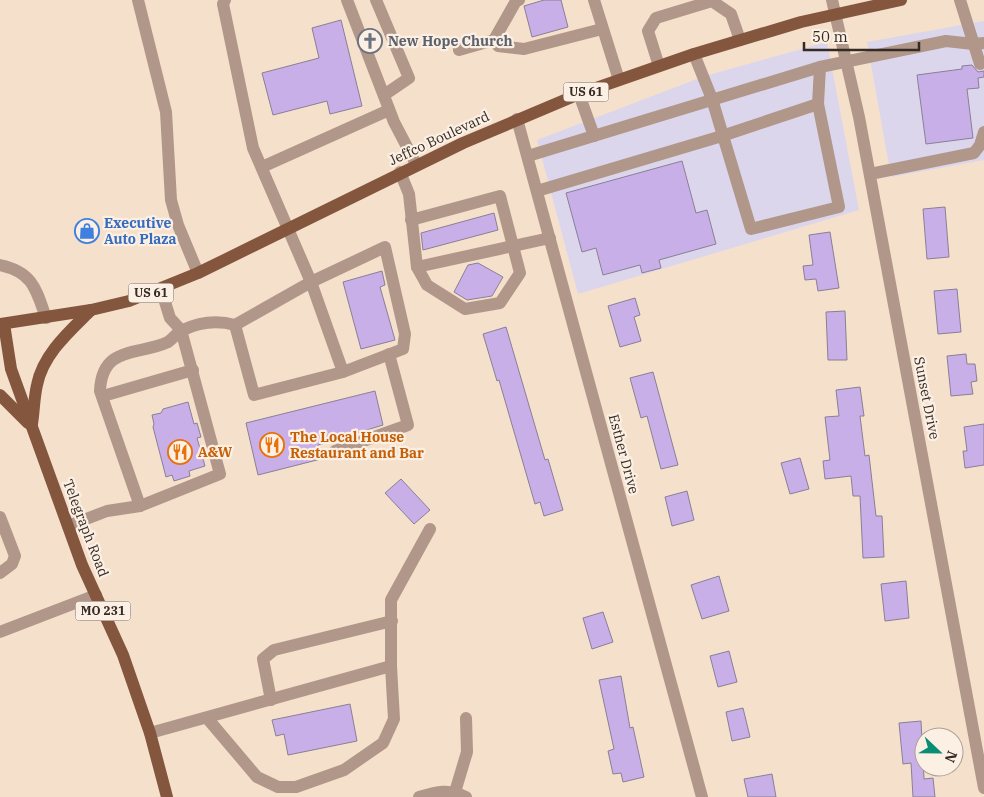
<svg xmlns="http://www.w3.org/2000/svg" width="984" height="797" font-family="'IBM Plex Serif',serif">
<rect width="100%" height="100%" fill="#f5e0cc"/>
<!-- commercial -->
<g fill="#dcd6ec">
<path d="M984 21V160L891 177 867 42Z"/>
<path d="M827 42 859 210 578 294 537 140 705 76Z"/>
</g>
<!-- building -->
<g fill="#c9afe8" stroke="#897f95">
<path d="M544 0H561L568 27 532 37 524 6Z"/>
<path d="M341 20 362 106 330 114 327 101 273 115 262 73 319 58 312 28Z"/>
<path d="M972 65 978 72 984 71V77L978 78 979 88 967 89 973 138 926 144 917 75 962 69V66Z"/>
<path d="M682 161 696 213 707 210 716 244 659 260 661 268 642 273 640 265 603 275 596 248 582 252 566 193Z"/>
<path d="M945 207 949 257 927 259 923 209Z"/>
<path d="M494 213 498 230 423 250 421 233Z"/>
<path d="M830 232 839 288 818 291 816 279 805 280 803 266 813 265 809 235Z"/>
<path d="M478 263 503 277 492 296 467 300 454 292 468 265Z"/>
<path d="M382 271 385 285 380 287 395 340 361 349 343 282Z"/>
<path d="M957 289 961 332 938 334 934 291Z"/>
<path d="M635 298 640 315 634 317 641 341 620 347 608 306Z"/>
<path d="M845 311 847 360H828L826 312Z"/>
<path d="M506 327 545 460 548 459 563 510 544 516 540 502 535 504 499 380 497 381 483 334Z"/>
<path d="M966 354 967 364H975L977 381 971 382 973 394 951 396 947 356Z"/>
<path d="M653 372 678 465 661 469 647 416 641 418 630 378Z"/>
<path d="M860 387 864 416H860L865 456 869 455 876 516H882L884 557 863 558 860 496H853L851 476 825 479 823 461 830 460 825 417 839 416 836 390Z"/>
<path d="M375 391 383 425 318 445 321 459 258 475 246 423Z"/>
<path d="M188 402 194 424 197 423 201 437 197 438 205 466 189 471 190 476 174 481 172 475 166 477 153 427 154 424 152 415 161 413 163 409Z"/>
<path d="M984 424V465L965 468 963 451H967L964 427Z"/>
<path d="M800 458 809 489 790 494 781 463Z"/>
<path d="M401 479 430 510 414 524 385 493Z"/>
<path d="M687 491 694 520 672 526 665 497Z"/>
<path d="M719 576 729 611 702 619 691 585Z"/>
<path d="M906 581 909 618 885 621 881 584Z"/>
<path d="M603 612 613 642 592 649 583 618Z"/>
<path d="M729 651 737 682 718 687 710 656Z"/>
<path d="M621 676 630 728 633 727 644 777 623 782 621 773 613 774 608 751 614 749 599 680Z"/>
<path d="M350 704 357 741 288 755 284 734 276 736 272 720Z"/>
<path d="M743 708 750 737 732 741 726 712Z"/>
<path d="M921 721 924 779 933 778 935 797H913L911 763 903 764 899 723Z"/>
<path d="M772 774 776 797H748L744 779Z"/>
</g>
<g fill="none" stroke-linecap="round" stroke-linejoin="round">
<!-- minor -->
<g stroke="#b19789" stroke-width="12">
<path d="M138 0 166 112 171 200 178 225 198 273"/>
<path d="M225 0 223 4 253 148 311 282 343 372 403 349 405 334 385 247 311 282 235 325 254 395 343 372"/>
<path d="M347 0 394 122 416 164"/>
<path d="M376 0 409 78 384 95"/>
<path d="M594 0 619 80"/>
<path d="M832 0 859 117 984 788"/>
<path d="M960 0 980 64"/>
<path d="M494 40 498 46 524 49 602 29"/>
<path d="M459 50 494 40 516 1 519 0"/>
<path d="M694 54 712 99 751 229 839 207 818 104 820 67"/>
<path d="M659 66 648 31 656 18 712 1 731 14 740 40"/>
<path d="M579 94 594 136"/>
<path d="M517 119 702 797"/>
<path d="M528 156 820 67 946 41 973 44 984 43"/>
<path d="M262 167 389 110"/>
<path d="M400 172 409 194 417 267 550 238"/>
<path d="M870 174 974 153 980 145 984 132"/>
<path d="M537 191 722 136 818 104"/>
<path d="M411 220 500 196 520 273 500 303 465 309 427 285 417 267"/>
<path d="M0 265C33 272 36 289 46 318"/>
<path d="M103 396 193 370"/>
<path d="M335 451 408 425 389 354"/>
<path d="M140 506 100 391C102 345 138 356 168 342 173 339 177 332 183 330 200 322 217 320 235 325"/>
<path d="M0 517 15 556 12 564 0 573"/>
<path d="M68 526 107 511 140 506 220 474 181 330 170 318 161 289"/>
<path d="M0 632 96 595"/>
<path d="M271 700 263 659 274 650 392 621"/>
<path d="M207 718 257 777 278 787H296L344 770 383 743 394 719 391 666V600L430 529"/>
<path d="M150 733 391 666"/>
<path d="M455 792 467 752 466 718"/>
<path d="M419 797C436 792 449 788 466 797"/>
</g>
<!-- major -->
<g stroke="#84563e" stroke-width="12">
<path d="M0 324 91 310 129 301 198 273 463 143 579 94 694 54 801 22 901 0"/>
<path d="M4 324 11 369 82 565 123 655 150 733 167 797"/>
<path d="M0 395 28 423"/>
<path d="M32 424C34 411 34 398 37 385 43 354 70 331 91 310"/>
</g>
</g>
<!-- icons -->
<defs>
<symbol id="church-ring" viewBox="-11 -11 22 22"><circle r="9.5" fill="#fcefe3" stroke="#6b7280" stroke-width="1.5"/><path d="M-1.2-6h2.4v3.5h3.3v2.4h-3.3V6h-2.4V-.1h-3.3v-2.4h3.3Z" fill="#6b7280"/></symbol>
<symbol id="shop-ring" viewBox="-11 -11 22 22"><circle r="9.5" fill="#fcefe3" stroke="#3f7fe0" stroke-width="1.5"/><path d="M-5-2.5h2.3a2.7 3.5 0 0 1 5.4 0H5L5.5 6h-11ZM-1.5-2.5h3a1.5 2.3 0 0 0-3 0Z" fill="#3f7fe0"/></symbol>
<symbol id="restaurant-ring" viewBox="-11 -11 22 22"><circle r="9.5" fill="#fcefe3" stroke="#e8710a" stroke-width="1.5"/><path d="M-5-6h1v4h1v-4h1v4h1v-4h1v5L-1.5 .5V6h-2V.5L-5-1ZM5-6V6H3V1.5H1.5Q1.5-4 5-6Z" fill="#e8710a"/></symbol>
</defs>
<g fill-rule="evenodd">
<use href="#church-ring" x="356" y="27" width="28" height="28"/>
<use href="#shop-ring" x="73" y="217" width="28" height="28"/>
<use href="#restaurant-ring" x="258" y="431" width="28" height="28"/>
<use href="#restaurant-ring" x="166" y="438" width="28" height="28"/>
</g>
<g text-anchor="middle" stroke-width="4.5" stroke-linejoin="round" paint-order="stroke">
<!-- shield labels -->
<g fill="#fcefe3" stroke="#6f665d" stroke-width="1">
<rect x="563.5" y="82.5" width="45" height="19" rx="4"/>
<rect x="128.5" y="283.5" width="45" height="19" rx="4"/>
<rect x="75.5" y="601.5" width="55" height="19" rx="4"/>
</g>
<g font-size="12" font-weight="bold" fill="#332b24">
<text x="586" y="96">US 61</text>
<text x="151" y="297">US 61</text>
<text x="103" y="615">MO 231</text>
</g>
<!-- worship labels -->
<g font-size="14" font-weight="bold" fill="#5b616d" stroke="#fcefe3" text-anchor="start">
<text x="388" y="46">New Hope Church</text>
</g>
<!-- street labels -->
<g font-size="14" fill="#332b24" stroke="#fcefe3">
<text transform="translate(439 138) rotate(-25)" y="5">Jeffco Boulevard</text>
<text transform="translate(927 398) rotate(79)" y="5">Sunset Drive</text>
<text transform="translate(624 454) rotate(75)" y="5">Esther Drive</text>
<text transform="translate(86 528) rotate(69)" y="5">Telegraph Road</text>
</g>
<!-- shop labels -->
<g font-size="14" font-weight="bold" fill="#366cbe" stroke="#fcefe3" text-anchor="start">
<text x="104" y="228">Executive<tspan x="104" dy="16">Auto Plaza</tspan></text>
</g>
<!-- food labels -->
<g font-size="14" font-weight="bold" fill="#c56008" stroke="#fcefe3" text-anchor="start">
<text x="290" y="442">The Local House<tspan x="290" dy="16">Restaurant and Bar</tspan></text>
<text x="198" y="457">A&amp;W</text>
</g>
</g>
<!-- north arrow -->
<g transform="translate(939 752) rotate(112)"><circle r="24" fill="#fcefe3" stroke="#aca197"/>
<path d="M0-4L9 19L0 12L-9 19Z" fill="#088e75"/>
<text y="-8" font-size="14" font-weight="bold" text-anchor="middle" fill="#332b24">N</text>
</g>
<!-- scale -->
<path d="M804 42v8h115v-8" fill="none" stroke="#332b24" stroke-width="2.5"/>
<text x="812" y="42" font-size="15" fill="#332b24" stroke="#fcefe3" stroke-width="4" paint-order="stroke">50 m</text>
</svg>
